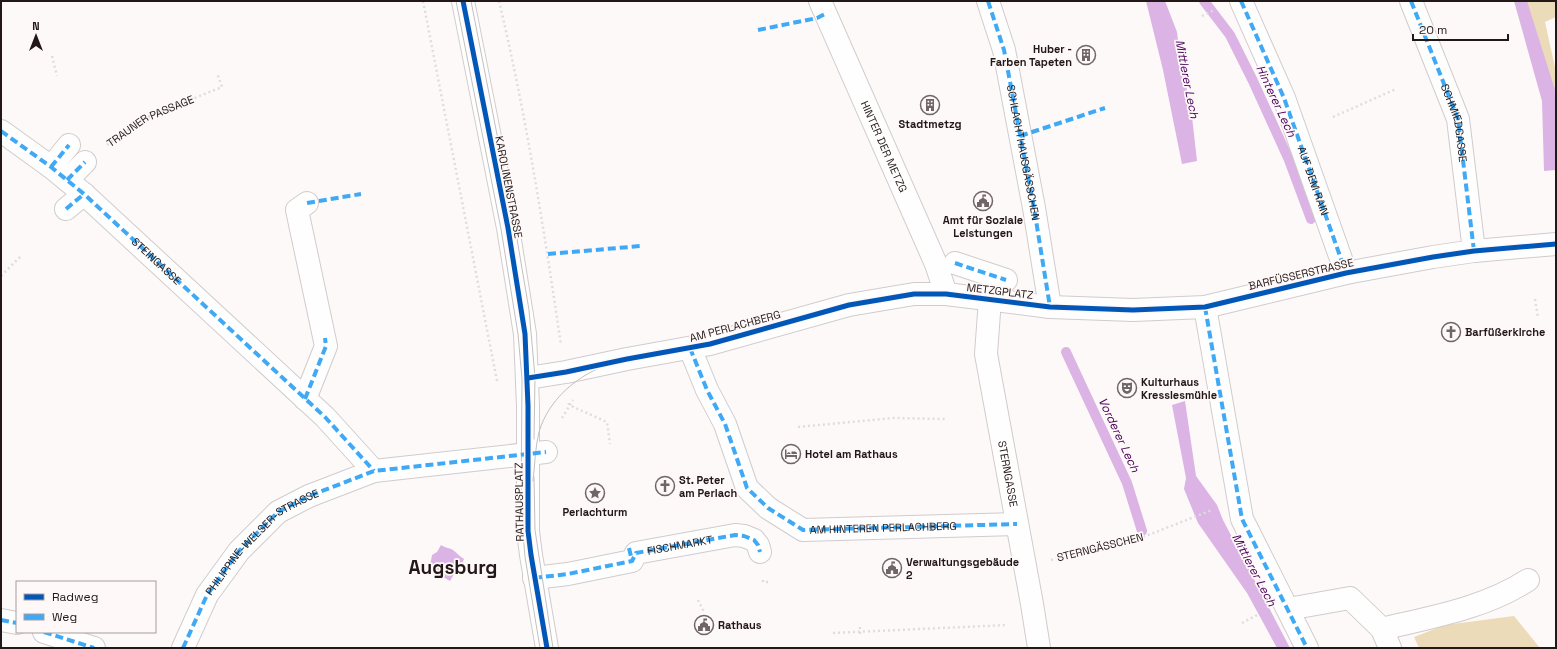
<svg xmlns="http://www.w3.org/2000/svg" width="1557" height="649" font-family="'Space Grotesk',sans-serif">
<rect width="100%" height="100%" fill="#fdf9f9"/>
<!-- green -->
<g fill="#ecdbb9">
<path d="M1514 1H1556V17L1545 22 1556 72V154L1548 99Z"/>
<path d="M1514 616 1540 648H1419L1414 637 1445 625Z"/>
</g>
<!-- water -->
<g fill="#dbb3e4">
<path d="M1146 1H1165L1177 32 1181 64 1191 108 1197 161 1182 164 1163 70Z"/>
<path d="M1514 1H1527L1556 93V170L1544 171 1542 101Z"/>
<path d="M1185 401 1196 476 1217 505 1223 520 1290 648H1277L1247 593 1198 523 1184 489 1186 478 1172 405Z"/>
<path d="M441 545C445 548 450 548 453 550 457 553 459 556 464 559L459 571 454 574 450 581 443 577 437 576 434 571 427 568 431 561 432 555 437 552Z"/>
</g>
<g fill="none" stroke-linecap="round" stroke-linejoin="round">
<!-- stream -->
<g stroke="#dbb3e4" stroke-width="10">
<path d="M1204 1 1230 35 1253 81 1289 160 1311 219"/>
<path d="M1066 352 1127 483 1142 531"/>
</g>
<defs>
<g id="minor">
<path d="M463 1 508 228 525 334 528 406V531L531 555 547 648"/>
<path id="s2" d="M820 1 936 264 946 294"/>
<path d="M988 1 1004 50 1034 208 1050 307"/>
<path d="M1241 1 1284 98 1346 273"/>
<path d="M1411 1 1458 119 1474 251"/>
<path d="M1 131 51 167 84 194 325 417 374 471"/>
<path d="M51 167 69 145"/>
<path d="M67 180 85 162"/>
<path d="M66 209 84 194"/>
<path d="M955 263 1006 280"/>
<path id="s3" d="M990 299 986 354 1032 604 1039 648"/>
<path d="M1205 307 1242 519 1307 648"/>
<path id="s4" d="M690 348 707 390 725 424 747 488 768 508 803 530 1017 524"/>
<path d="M528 378 566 372 627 359 710 344 849 305 914 294H946L1050 307 1133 310 1205 307 1346 273 1433 257 1474 251 1556 244"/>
<path d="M305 399 326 346 297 210 307 203"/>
<path d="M534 578 568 574 632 561 636 553 735 535 744 536 754 540 758 545 760 552"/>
<path d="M1288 609 1350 598 1382 629 1390 648"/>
<path d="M1 620 17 623"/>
<path d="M1382 629C1432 617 1485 608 1528 580"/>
<path d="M44 632 94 648"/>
<path id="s5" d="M183 648 207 595 239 551 278 512 309 496 374 471 546 452"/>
</g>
</defs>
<!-- minor casing -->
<use href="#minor" stroke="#d3cbcb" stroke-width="24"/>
<!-- path -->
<g stroke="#dedddd" stroke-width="2.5" stroke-dasharray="2 3" stroke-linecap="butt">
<path d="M423 1 497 381"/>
<path d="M499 1C526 114 544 230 561 345"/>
<path d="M1202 16 1214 10"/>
<path d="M52 56 57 76"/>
<path d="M1333 117 1396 89"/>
<path id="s1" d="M107 145 145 118 222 87 217 73"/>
<path d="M1 276 21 256"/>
<path d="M1535 299 1538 318"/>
<path d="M569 403V405L607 422 610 444"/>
<path d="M562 418 573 400"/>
<path d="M798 427 893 418 946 419"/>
<path d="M1051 560 1138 539 1212 510"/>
<path d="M763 580V582H768"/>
<path d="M698 600 704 612"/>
<path d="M1242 623 1259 614"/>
<path d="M860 627V635"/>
<path d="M833 633 1007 625"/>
</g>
<!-- minor -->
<use href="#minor" stroke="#fffefe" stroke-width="22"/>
<!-- tram -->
<g stroke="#c2bfbf" stroke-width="1">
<path d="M456 1 501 229 518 334 522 379 521 508 525 557 540 648"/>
<path d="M471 1 515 227 529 310 535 377 534 439"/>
<path d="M534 477 535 530 553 648"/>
<path d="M533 481C535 465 535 448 539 432 549 398 579 374 612 363L710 344 849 305 914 294H946L1050 307 1133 310 1205 307 1346 273 1433 257 1474 251 1556 244"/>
</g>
<!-- quiet -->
<g stroke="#3fa9f5" stroke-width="4" stroke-dasharray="8 4" stroke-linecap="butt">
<path id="s6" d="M988 1 1004 50 1034 208 1050 307"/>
<path id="s7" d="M1241 1 1284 98 1346 273"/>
<path id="s8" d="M1411 1 1458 119 1474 251"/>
<path d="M758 30 817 18 825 14"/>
<path id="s9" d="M1 131 51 167 84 194 325 417 374 471"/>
<path d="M1020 136 1105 108"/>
<path d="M51 167 69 145"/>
<path d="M67 180 85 162"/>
<path d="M307 203 361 194"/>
<path d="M66 209 84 194"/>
<path d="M548 254 641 246"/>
<path d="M955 263 1006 280"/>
<path d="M1205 307 1242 519 1307 648"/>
<path d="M690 348 707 390 725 424 747 488 768 508 803 530 1017 524"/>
<path d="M305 399 326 346 325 338"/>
<path d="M629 548 632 561"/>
<path id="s10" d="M534 578 568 574 632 561 636 553 735 535 744 536 754 540 758 545 760 552"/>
<path d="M1 620 17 623"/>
<path d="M44 632 94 648"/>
<path d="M183 648 207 595 239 551 278 512 309 496 374 471 546 452"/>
</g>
<defs>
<g id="cycleway">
<path d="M463 1 508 228 525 334 528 406V531L531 555 547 648"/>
<path d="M528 378 566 372 627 359 710 344 849 305 914 294H946L1050 307 1133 310 1205 307 1346 273 1433 257 1474 251 1556 244"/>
</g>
</defs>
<!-- cycleway casing -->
<use href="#cycleway" stroke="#fef8f8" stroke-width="8"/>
<!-- cycleway -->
<use href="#cycleway" stroke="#0057b8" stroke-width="5"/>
</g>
<!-- icons -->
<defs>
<symbol id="building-ring" viewBox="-11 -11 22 22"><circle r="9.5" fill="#fef8f8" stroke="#6f6766" stroke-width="1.5"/><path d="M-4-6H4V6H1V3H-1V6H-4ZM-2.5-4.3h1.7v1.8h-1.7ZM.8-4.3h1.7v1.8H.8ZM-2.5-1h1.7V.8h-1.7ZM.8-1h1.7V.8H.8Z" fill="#6f6766"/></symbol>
<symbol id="civic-ring" viewBox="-11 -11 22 22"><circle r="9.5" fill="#fef8f8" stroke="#6f6766" stroke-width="1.5"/><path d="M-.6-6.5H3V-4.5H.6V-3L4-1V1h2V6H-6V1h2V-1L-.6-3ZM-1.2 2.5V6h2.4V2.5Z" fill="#6f6766"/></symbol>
<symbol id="church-ring" viewBox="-11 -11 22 22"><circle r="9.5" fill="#fef8f8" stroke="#6f6766" stroke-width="1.5"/><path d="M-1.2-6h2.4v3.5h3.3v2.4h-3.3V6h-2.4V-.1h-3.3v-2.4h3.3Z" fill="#6f6766"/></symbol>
<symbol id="theatre-ring" viewBox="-11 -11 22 22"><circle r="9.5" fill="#fef8f8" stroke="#6f6766" stroke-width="1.5"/><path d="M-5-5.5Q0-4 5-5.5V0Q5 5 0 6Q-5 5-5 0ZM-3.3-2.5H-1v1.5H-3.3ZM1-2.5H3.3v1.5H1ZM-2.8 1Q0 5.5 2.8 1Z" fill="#6f6766"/></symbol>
<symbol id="hotel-ring" viewBox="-11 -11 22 22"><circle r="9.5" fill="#fef8f8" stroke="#6f6766" stroke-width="1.5"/><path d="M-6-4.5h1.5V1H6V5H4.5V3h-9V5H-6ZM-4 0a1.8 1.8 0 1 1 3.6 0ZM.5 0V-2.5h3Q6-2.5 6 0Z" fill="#6f6766"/></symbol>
<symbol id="sight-ring" viewBox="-11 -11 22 22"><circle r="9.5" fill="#fef8f8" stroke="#6f6766" stroke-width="1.5"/><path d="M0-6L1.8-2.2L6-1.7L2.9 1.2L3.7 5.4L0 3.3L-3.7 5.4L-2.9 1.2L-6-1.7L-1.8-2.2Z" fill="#6f6766"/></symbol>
</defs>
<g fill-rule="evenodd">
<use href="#building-ring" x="1075" y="44" width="22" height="22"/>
<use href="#building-ring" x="919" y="94" width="22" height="22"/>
<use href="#civic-ring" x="972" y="190" width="22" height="22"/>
<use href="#church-ring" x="1440" y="321" width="22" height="22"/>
<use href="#theatre-ring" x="1116" y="377" width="22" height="22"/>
<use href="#hotel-ring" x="780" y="443" width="22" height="22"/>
<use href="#church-ring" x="654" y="475" width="22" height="22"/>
<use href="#sight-ring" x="584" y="482" width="22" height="22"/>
<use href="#civic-ring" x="881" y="557" width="22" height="22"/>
<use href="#civic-ring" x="693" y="614" width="22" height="22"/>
</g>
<g text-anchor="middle" stroke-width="3.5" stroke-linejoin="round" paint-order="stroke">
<!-- poi labels -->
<g font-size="11" font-weight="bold" fill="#221817" stroke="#fef8f8" text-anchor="start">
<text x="1072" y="53" text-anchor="end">Huber -<tspan x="1072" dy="13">Farben Tapeten</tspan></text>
<text x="930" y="128" text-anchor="middle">Stadtmetzg</text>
<text x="983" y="224" text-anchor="middle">Amt für Soziale<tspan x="983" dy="13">Leistungen</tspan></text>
<text x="1465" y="336">Barfüßerkirche</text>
<text x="1141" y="386">Kulturhaus<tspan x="1141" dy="13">Kresslesmühle</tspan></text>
<text x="805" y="458">Hotel am Rathaus</text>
<text x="679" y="484">St. Peter<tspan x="679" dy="13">am Perlach</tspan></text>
<text x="595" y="516" text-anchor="middle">Perlachturm</text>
<text x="906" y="566">Verwaltungsgebäude<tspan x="906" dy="13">2</tspan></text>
<text x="718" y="629">Rathaus</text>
</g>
<!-- street labels -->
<g font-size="11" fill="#221817" stroke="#fef8f8">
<text dy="4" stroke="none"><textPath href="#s1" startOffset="50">TRAUNER PASSAGE</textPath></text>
<text dy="4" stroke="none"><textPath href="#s8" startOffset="130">SCHMIEDGASSE</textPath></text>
<text dy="4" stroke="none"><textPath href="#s2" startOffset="159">HINTER DER METZG</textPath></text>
<text dy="4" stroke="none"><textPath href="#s6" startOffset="156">SCHLACHTHAUSGÄSSCHEN</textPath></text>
<text dy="4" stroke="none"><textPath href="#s7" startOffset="194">AUF DEM RAIN</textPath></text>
<text transform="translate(509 187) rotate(79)" y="4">KAROLINENSTRASSE</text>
<text dy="4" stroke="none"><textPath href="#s9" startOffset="203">STEINGASSE</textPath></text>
<text transform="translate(1301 274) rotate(-13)" y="4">BARFÜSSERSTRASSE</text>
<text transform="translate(1000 291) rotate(7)" y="4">METZGPLATZ</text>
<text transform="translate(735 326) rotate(-15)" y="4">AM PERLACHBERG</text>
<text dy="4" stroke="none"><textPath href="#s3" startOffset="177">STERNGASSE</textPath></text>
<text transform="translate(519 502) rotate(-91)" y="4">RATHAUSPLATZ</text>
<text dy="4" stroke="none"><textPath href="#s4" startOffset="302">AM HINTEREN PERLACHBERG</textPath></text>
<text dy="4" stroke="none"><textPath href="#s5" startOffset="136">PHILIPPINE-WELSER-STRASSE</textPath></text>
<text dy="4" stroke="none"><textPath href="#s10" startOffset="153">FISCHMARKT</textPath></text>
<text transform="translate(1100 547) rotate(-14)" y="4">STERNGÄSSCHEN</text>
</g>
<!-- water labels -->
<g font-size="12" font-style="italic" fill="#480058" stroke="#fef8f8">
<text transform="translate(1187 79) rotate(79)" y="4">Mittlerer Lech</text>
<text transform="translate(1276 101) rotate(65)" y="4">Hinterer Lech</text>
<text transform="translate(1119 435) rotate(65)" y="4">Vorderer Lech</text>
<text transform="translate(1254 570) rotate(62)" y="4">Mittlerer Lech</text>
</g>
<!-- town labels -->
<g font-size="19" font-weight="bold" fill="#221817" stroke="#fef8f8">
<text x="453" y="574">Augsburg</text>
</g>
</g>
<!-- border -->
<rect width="1557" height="649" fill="none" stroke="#221817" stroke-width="4"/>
<!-- legend -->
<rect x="16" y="581" width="140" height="52" fill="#fef8f8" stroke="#a69e9e"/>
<rect x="24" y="594" width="20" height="6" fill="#0057b8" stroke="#a69e9e"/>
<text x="52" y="601" font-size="12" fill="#221817">Radweg</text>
<rect x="24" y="614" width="20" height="6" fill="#3fa9f5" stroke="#a69e9e"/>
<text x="52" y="621" font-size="12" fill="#221817">Weg</text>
<!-- north arrow -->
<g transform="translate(36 36)" stroke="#fef8f8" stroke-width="3" paint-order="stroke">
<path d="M0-3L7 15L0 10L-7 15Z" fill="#221817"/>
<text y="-6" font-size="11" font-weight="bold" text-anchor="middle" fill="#221817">N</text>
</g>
<!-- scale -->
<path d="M1413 34v6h95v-6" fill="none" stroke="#221817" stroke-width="2"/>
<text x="1419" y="34" font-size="12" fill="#221817" stroke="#fef8f8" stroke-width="3" paint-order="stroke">20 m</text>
</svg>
